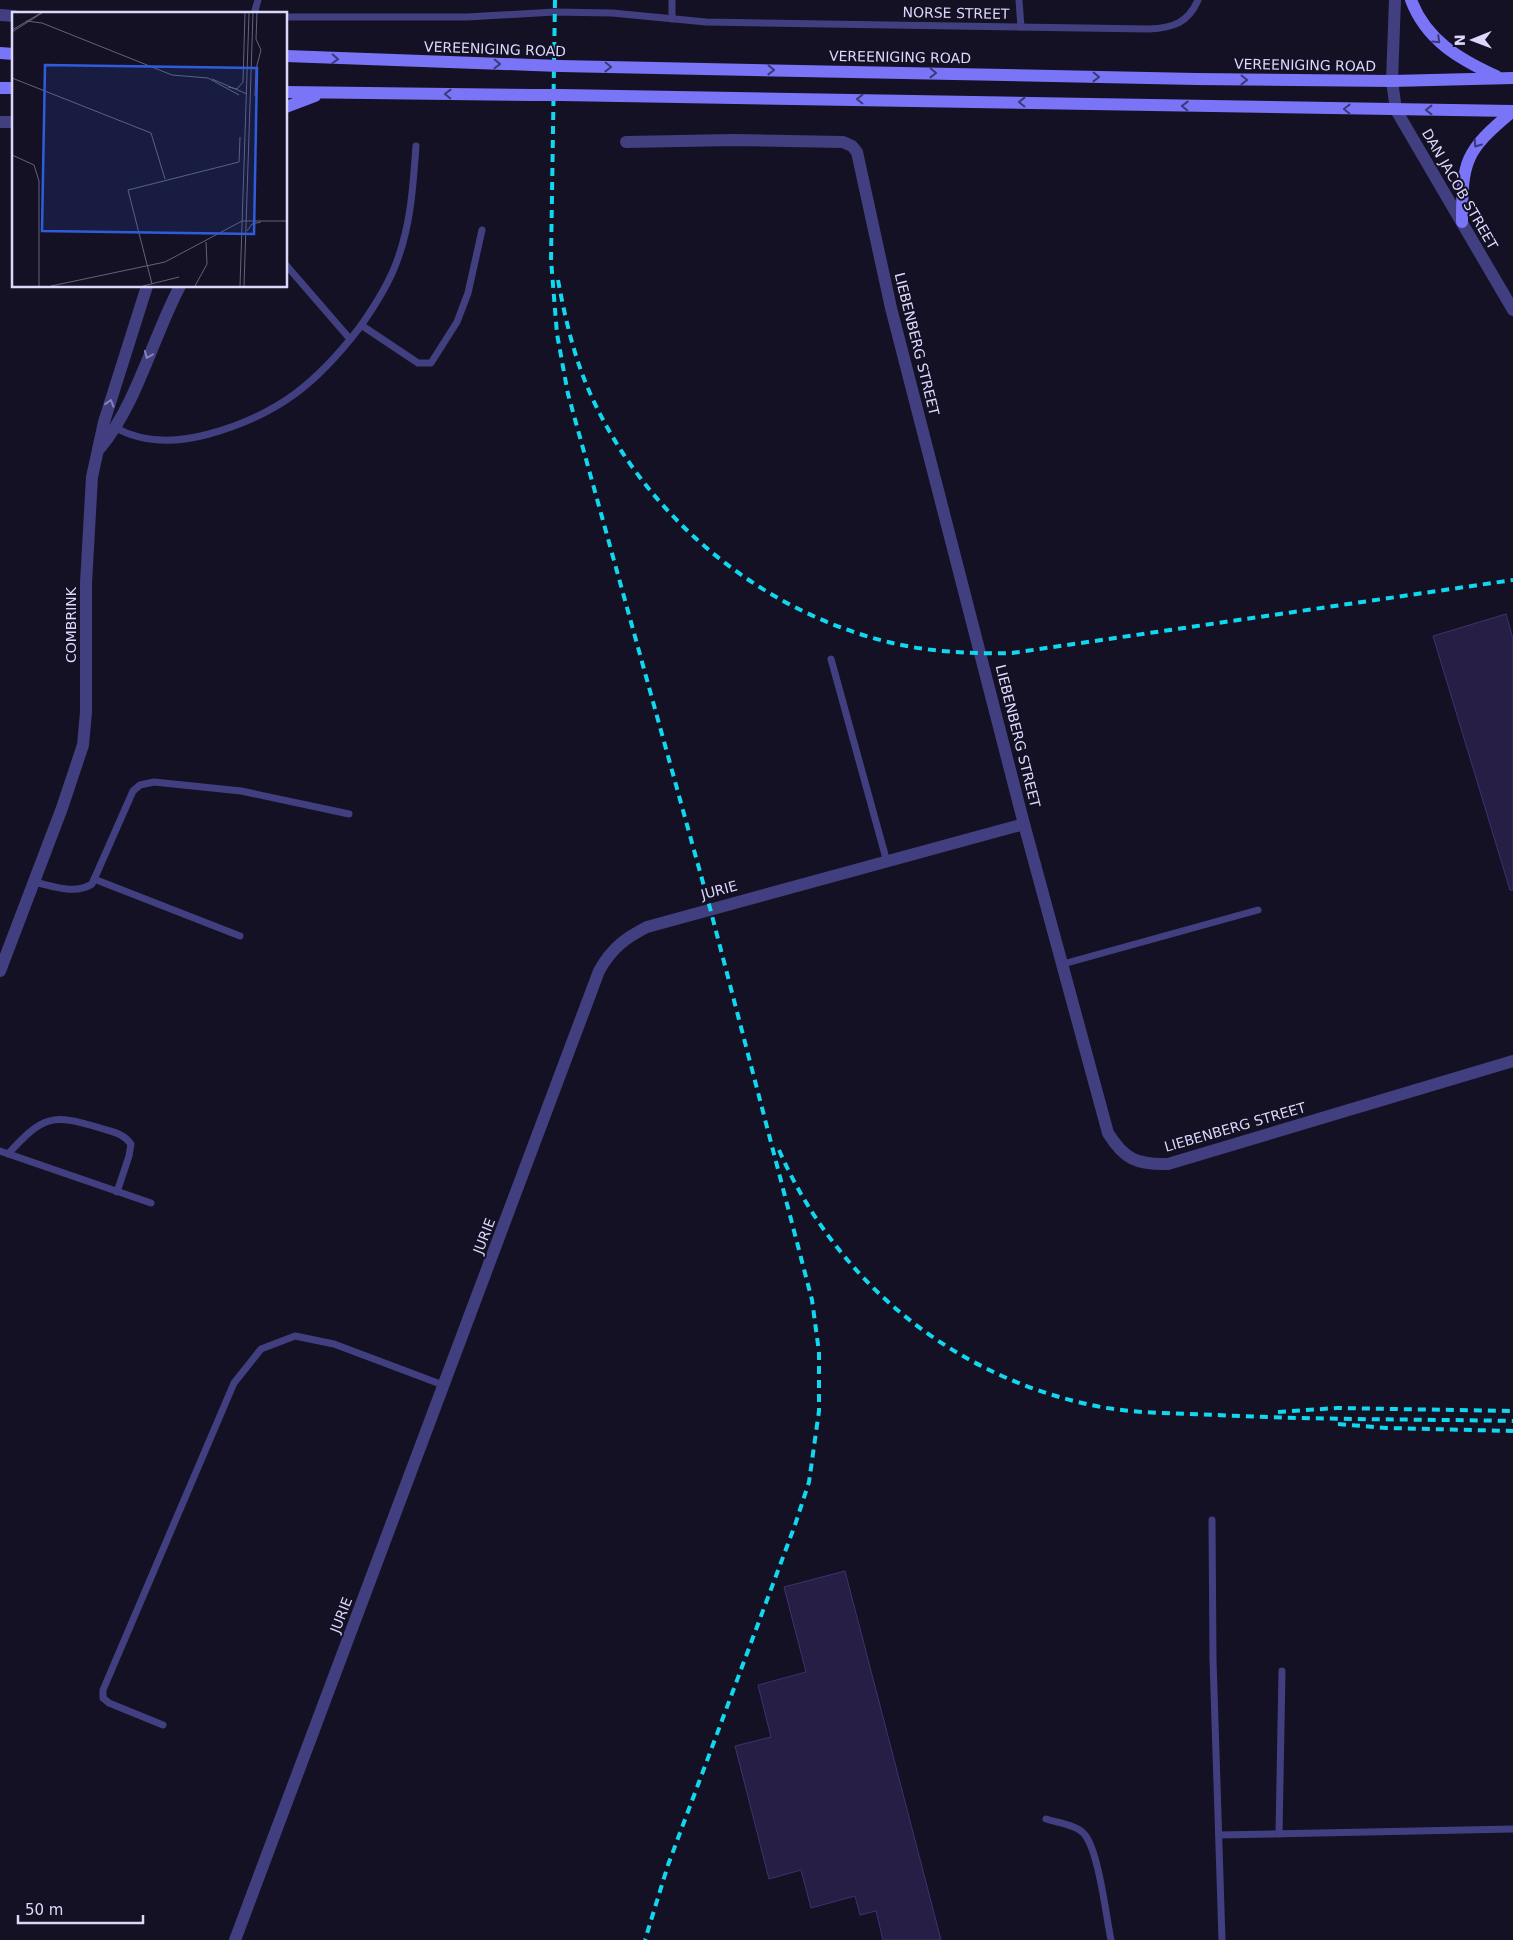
<svg xmlns="http://www.w3.org/2000/svg" width="1513" height="1940" font-family="'DejaVu Sans',sans-serif">
<rect width="100%" height="100%" fill="#141125"/>
<!-- building -->
<g fill="#261e45" stroke="#3e326f">
<path d="M1506 614 1513 639V890H1510L1433 636Z"/>
<path d="M845 1571 941 1940H883L876 1911 860 1915 855 1896 811 1908 801 1870 769 1879 735 1746 771 1737 758 1685 806 1672 784 1587Z"/>
</g>
<g fill="none" stroke-linecap="round" stroke-linejoin="round">
<!-- lane -->
<g stroke="#423f81" stroke-width="7">
<path d="M1019 0 1021 27"/>
<path d="M254 14 258 0"/>
<path d="M286 17H467L555 12 612 13 706 22 1149 29C1173 28 1188 23 1198 0"/>
<path d="M672 19V0"/>
<path d="M286 265 350 339"/>
<path d="M361 325 418 363H431L457 322 468 293 482 230"/>
<path d="M114 427C144 444 176 443 209 434 278 415 317 383 360 327 374 307 389 284 397 261 411 224 413 185 416 146"/>
<path d="M831 659 887 862"/>
<path d="M94 879 240 936"/>
<path d="M34 882C53 886 75 895 92 884L133 791 140 785 154 782 241 791 349 814"/>
<path d="M1063 964 1258 910"/>
<path d="M0 1151 151 1203"/>
<path d="M8 1154C43 1116 51 1113 100 1128 113 1132 123 1133 131 1144L129 1156 117 1192"/>
<path d="M1212 1520 1213 1659 1222 1940"/>
<path d="M163 1725 109 1703 103 1698V1690L234 1383 261 1349 295 1336 334 1344 443 1385"/>
<path d="M1046 1819C1058 1823 1078 1825 1085 1835 1099 1853 1106 1916 1111 1940"/>
<path d="M1279 1834 1282 1671"/>
<path d="M1219 1835 1513 1829"/>
</g>
<!-- street -->
<g stroke="#423f81" stroke-width="12">
<path d="M1395 0 1392 81 1396 110 1513 310"/>
<path d="M0 15 14 16"/>
<path d="M0 122H14"/>
<path d="M626 142 733 140 843 142 852 146 857 152 891 308 1024 824 1108 1133C1124 1159 1137 1165 1168 1164L1513 1061"/>
<path d="M100 448C136 406 153 337 180 286"/>
<path d="M0 971 62 808 83 745 86 712V583L92 477 104 422 147 286"/>
<path d="M235 1940 599 971C611 949 625 938 647 927L1024 824"/>
</g>
<!-- secondary -->
<g stroke="#7975f6" stroke-width="12">
<path d="M1411 0C1426 40 1459 59 1496 76"/>
<path d="M0 53 14 54"/>
<path d="M286 56 533 65"/>
<path d="M560 66 1196 79 1392 81 1513 78"/>
<path d="M0 88H14"/>
<path d="M286 92 532 95"/>
<path d="M561 95 1513 111"/>
<path d="M286 107 315 96"/>
<path d="M1462 222C1462 160 1465 151 1513 111"/>
</g>
<!-- rail -->
<g stroke="#11d7ef" stroke-width="4" stroke-dasharray="8 6" stroke-linecap="butt">
<path d="M555 0 551 260 557 334 568 394 710 908 812 1300 819 1352V1411L809 1482 795 1525 668 1865 645 1940"/>
<path d="M558 280C565 318 574 357 590 393 644 515 758 610 888 642 928 652 972 654 1012 653L1513 580"/>
<path d="M779 1150C836 1281 951 1375 1091 1405 1132 1414 1175 1413 1217 1415 1316 1420 1414 1419 1513 1421"/>
<path d="M1278 1412 1337 1408 1513 1411"/>
<path d="M1338 1424 1386 1428 1513 1431"/>
</g>
<!-- secondary-bridge -->
<g stroke="#7975f6" stroke-width="12">
<path d="M533 65 560 66"/>
<path d="M532 95H561"/>
</g>
</g>
<!-- one-way arrows -->
<defs><path id="oneway-chevron" d="M-2-3.5L2.5 0L-2 3.5" fill="none" stroke-width="1.6" stroke-linecap="round" stroke-linejoin="round" transform="scale(1.25)"/></defs>
<g stroke="#3c3979">
<use href="#oneway-chevron" transform="translate(1437 40) rotate(44)"/>
<use href="#oneway-chevron" transform="translate(335 59) rotate(3)"/>
<use href="#oneway-chevron" transform="translate(497 64) rotate(2)"/>
<use href="#oneway-chevron" transform="translate(608 67) rotate(1)"/>
<use href="#oneway-chevron" transform="translate(771 70) rotate(1)"/>
<use href="#oneway-chevron" transform="translate(933 73) rotate(1)"/>
<use href="#oneway-chevron" transform="translate(1096 77) rotate(1)"/>
<use href="#oneway-chevron" transform="translate(1244 80) rotate(1)"/>
<use href="#oneway-chevron" transform="translate(448 94) rotate(-179)"/>
<use href="#oneway-chevron" transform="translate(860 99) rotate(-179)"/>
<use href="#oneway-chevron" transform="translate(1022 102) rotate(-179)"/>
<use href="#oneway-chevron" transform="translate(1185 106) rotate(-179)"/>
<use href="#oneway-chevron" transform="translate(1347 109) rotate(-179)"/>
<use href="#oneway-chevron" transform="translate(1429 110) rotate(-180)"/>
<use href="#oneway-chevron" transform="translate(1477 144) rotate(125)"/>
</g>
<g stroke="#8784b8">
<use href="#oneway-chevron" transform="translate(148 355) rotate(113)"/>
<use href="#oneway-chevron" transform="translate(110 403) rotate(-73)"/>
</g>
<g text-anchor="middle" stroke-width="4" stroke-linejoin="round" paint-order="stroke">
<!-- street labels -->
<g font-size="14" fill="#dcd8fc" stroke="#141125">
<text transform="translate(956 13) rotate(1)" y="5">NORSE STREET</text>
<text transform="translate(495 49) rotate(2)" y="5">VEREENIGING ROAD</text>
<text transform="translate(900 57) rotate(1)" y="5">VEREENIGING ROAD</text>
<text transform="translate(1305 65) rotate(1)" y="5">VEREENIGING ROAD</text>
<text transform="translate(1460 189) rotate(60)" y="5">DAN JACOB STREET</text>
<text transform="translate(917 344) rotate(76)" y="5">LIEBENBERG STREET</text>
<text transform="translate(71 625) rotate(-90)" y="5">COMBRINK</text>
<text transform="translate(1018 736) rotate(76)" y="5">LIEBENBERG STREET</text>
<text transform="translate(719 890) rotate(-15)" y="5">JURIE</text>
<text transform="translate(1235 1127) rotate(-16)" y="5">LIEBENBERG STREET</text>
<text transform="translate(484 1236) rotate(-69)" y="5">JURIE</text>
<text transform="translate(341 1615) rotate(-69)" y="5">JURIE</text>
</g>
</g>
<!-- overview -->
<g transform="translate(12 12)">
<rect width="275" height="275" fill="#141125"/>
<path fill="none" stroke="#64617b" stroke-width="1" d="M14 9 30 11 160 63 196 66 227 83M0 18 29 1M0 20 30 1M0 66 139 121 153 167M200 67 235 82M216 75 225 77 231 70 233 1M243 84 244 57 249 38 244 27 245 1M0 143 22 153 27 169V274M235 219 240 212 249 210M140 272 116 178 227 150 228 125M39 274 153 250 230 209H275M131 274 167 265M183 274 195 252 194 230M228 274 237 1M232 274 241 1"/>
<path fill="#305cdc" fill-opacity="0.15" stroke="#305cdc" stroke-width="2.5" d="M33 53 245 56 242 222 30 219Z"/>
<rect width="275" height="275" fill="none" stroke="#dcd8fc" stroke-width="2.5"/>
</g>
<!-- north arrow -->
<g transform="translate(1473 40) rotate(269)" stroke="#141125" stroke-width="4" paint-order="stroke">
<path d="M0-4L9 19L0 12L-9 19Z" fill="#dcd8fc"/>
<text y="-8" font-size="14" font-weight="bold" text-anchor="middle" fill="#dcd8fc">N</text>
</g>
<!-- scale -->
<path d="M18 1915v8h125v-8" fill="none" stroke="#dcd8fc" stroke-width="2.5"/>
<text x="25" y="1915" font-size="15" fill="#dcd8fc" stroke="#141125" stroke-width="4" paint-order="stroke">50 m</text>
</svg>
